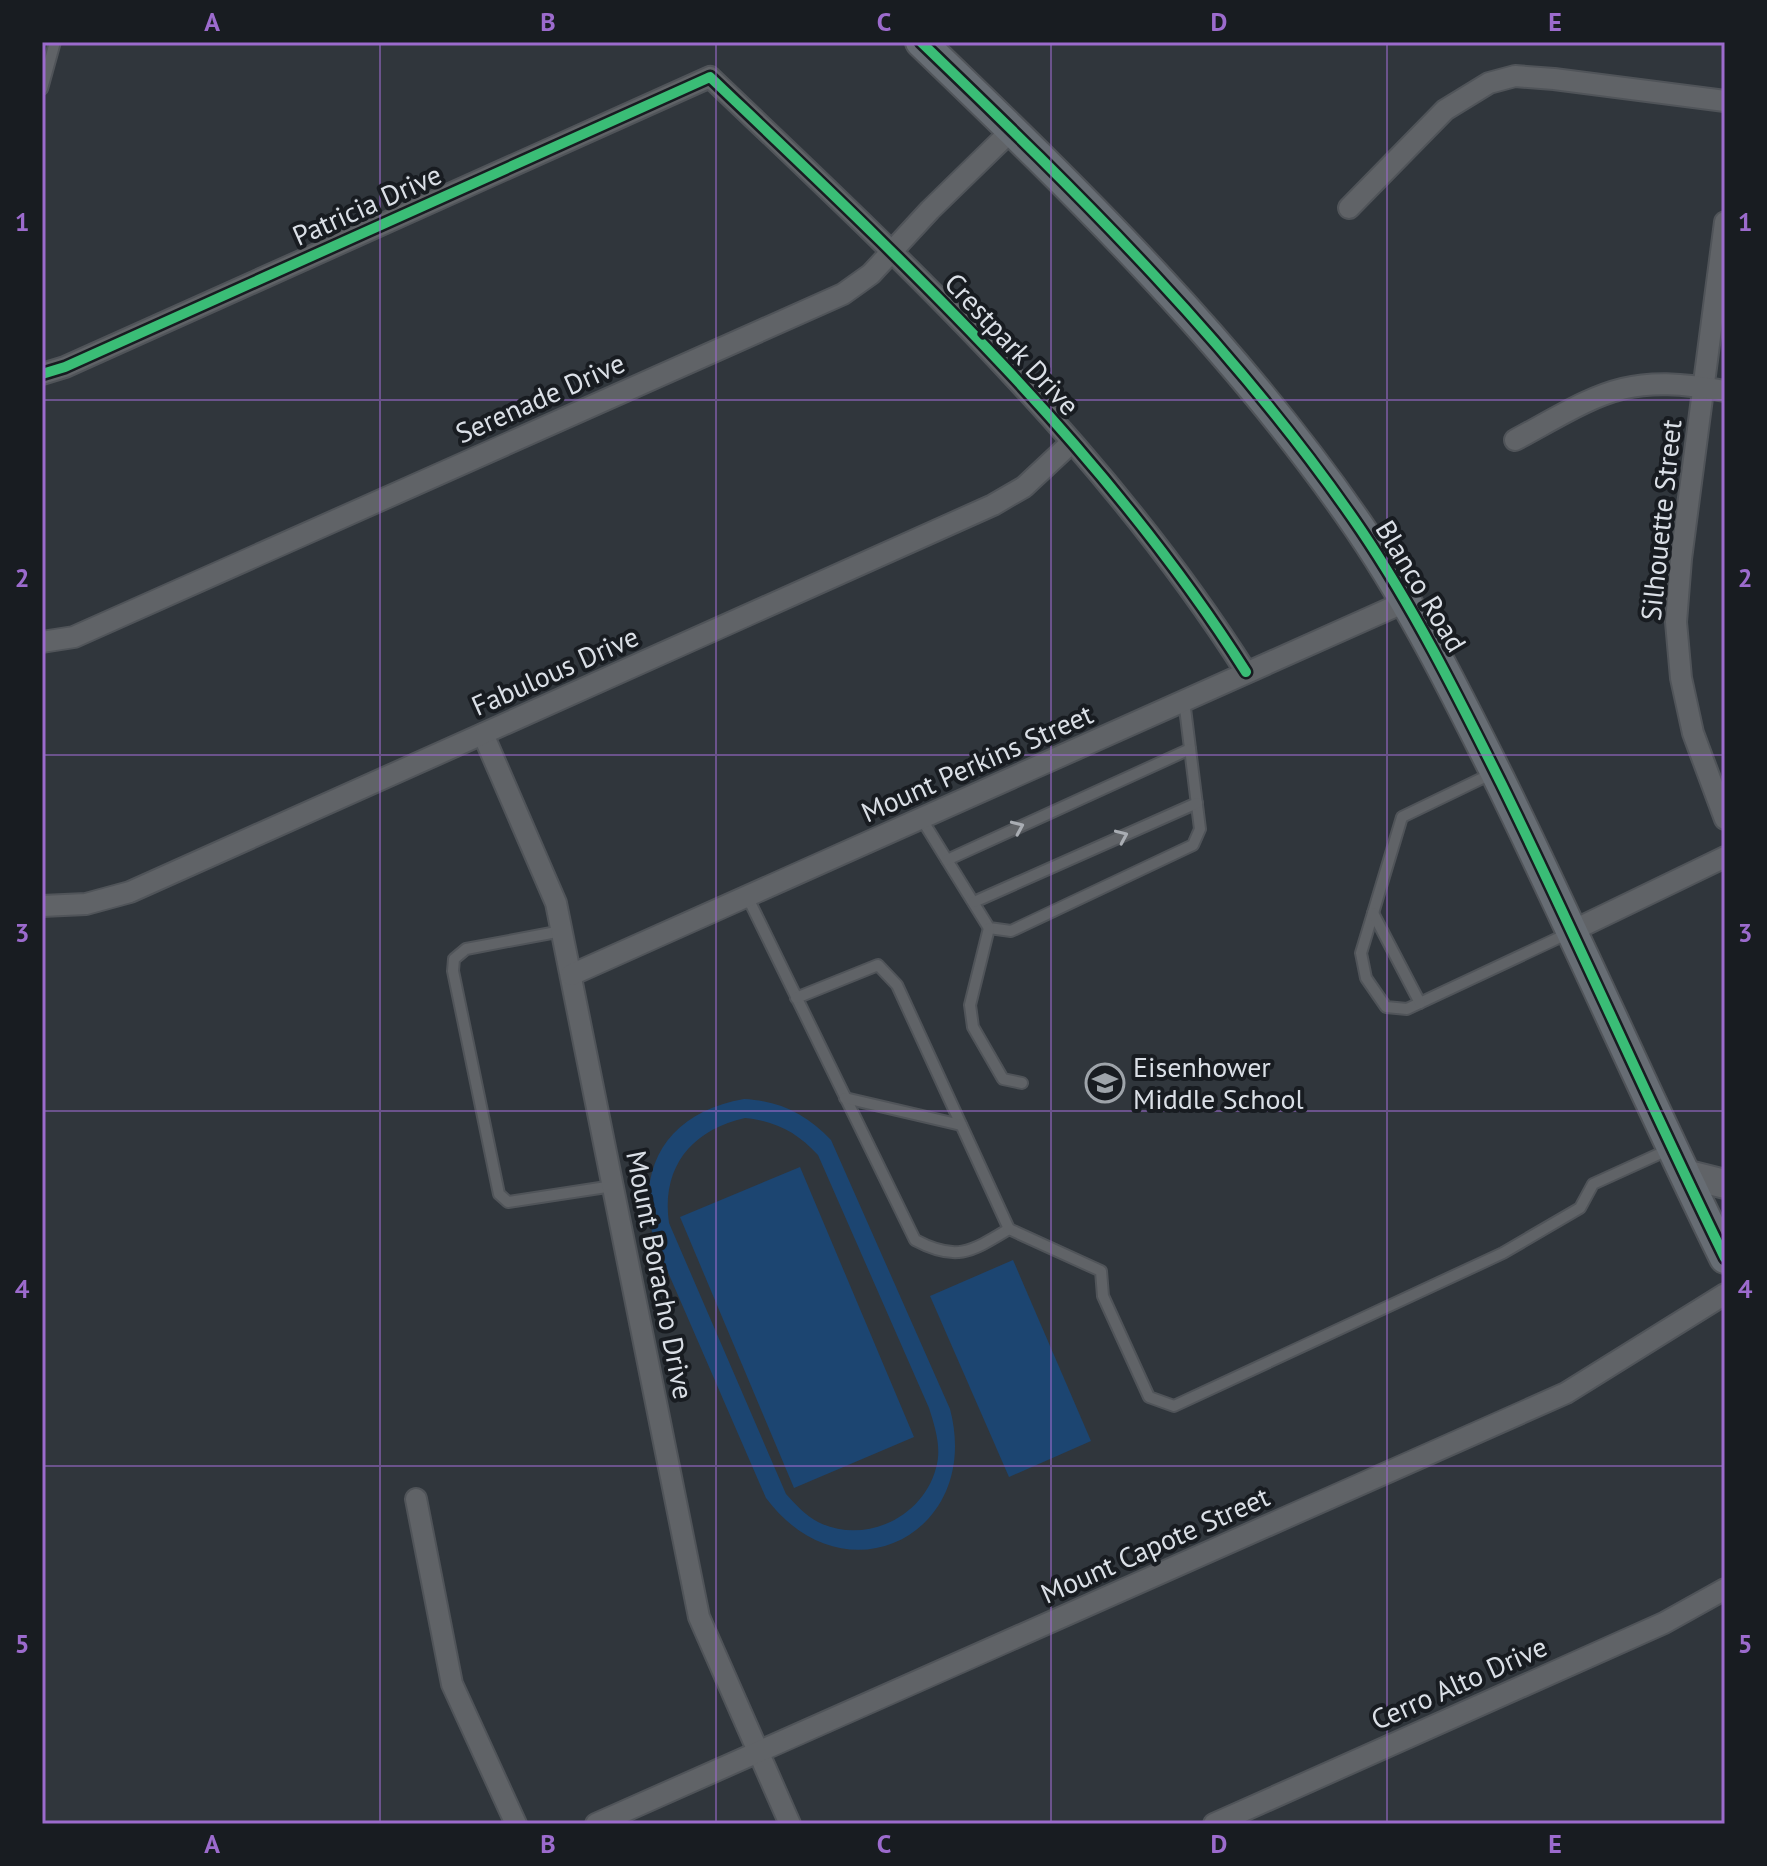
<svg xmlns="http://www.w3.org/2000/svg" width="1767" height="1866" font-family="'PT Sans',sans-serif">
<rect width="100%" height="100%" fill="#30363c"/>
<!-- green -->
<g fill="#1c4571" fill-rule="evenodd">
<path d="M744 1099C780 1101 806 1114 831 1140L950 1409C983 1534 845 1604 766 1498L654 1240C634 1166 669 1112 744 1099ZM745 1118C775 1121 797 1132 818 1155L929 1408C935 1427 942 1448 936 1468 923 1518 864 1545 818 1522 805 1515 796 1505 786 1494L669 1223C661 1168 691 1130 745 1118Z"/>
<path d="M800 1167 914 1437 794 1488 680 1217Z"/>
<path d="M1013 1260 1091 1441 1009 1477 930 1296Z"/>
</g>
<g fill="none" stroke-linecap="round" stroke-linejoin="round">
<defs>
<g id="lane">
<path d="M42 89 55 42"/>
<path d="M1493 773 1402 817 1361 953 1366 978 1386 1007 1407 1009 1569 933"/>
<path d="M921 818 989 928 1011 931 1193 845 1200 829 1184 700"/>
<path d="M947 860 1190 749"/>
<path d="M747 896 915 1240C956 1262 971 1252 1009 1229L1101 1271 1103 1296 1149 1397 1174 1406 1503 1253 1580 1208 1593 1184 1670 1149"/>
<path d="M974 902 1197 803"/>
<path d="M1373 913 1420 1003"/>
<path d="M989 928 970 1005 973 1027 1003 1079 1022 1083"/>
<path d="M562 931 466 949 454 959 453 971 499 1194 508 1202 613 1186"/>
<path d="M796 998 878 965 897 985 1009 1229"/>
<path d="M845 1098 961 1125"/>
</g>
<g id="street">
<path d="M1349 208 1445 110 1489 83 1515 76 1554 79 1725 101"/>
<path d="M1725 222 1681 559 1676 622 1681 678 1693 733 1725 819"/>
<path d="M42 374 65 367 710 77C903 261 1103 446 1246 672"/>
<path d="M1515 440C1600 394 1624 372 1725 391"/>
<path d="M42 642 74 637 843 294 871 274 930 210 1012 130"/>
<path d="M483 734 556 903 699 1617 790 1824"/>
<path d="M42 906 86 904 130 892 993 505 1024 487 1071 443"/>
<path d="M1572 931 1725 857"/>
<path d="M571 975 1405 602"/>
<path d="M416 1499 452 1684 516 1824"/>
<path d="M596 1824 1566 1393 1725 1294"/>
<path d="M1214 1824 1664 1623 1725 1589"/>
</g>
<path id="secondary" d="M1685 1174 1725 1184"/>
<path id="primary" d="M921 42C1079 194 1238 349 1361 530 1415 610 1458 697 1501 783 1578 940 1648 1101 1725 1258"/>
</defs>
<!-- lane casing -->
<use href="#lane" stroke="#505459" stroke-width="14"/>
<!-- street casing -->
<use href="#street" stroke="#505459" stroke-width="24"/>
<!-- secondary casing -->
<use href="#secondary" stroke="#505459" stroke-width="32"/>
<!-- primary casing -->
<use href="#primary" stroke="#505459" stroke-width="34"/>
<!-- lane -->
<use href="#lane" stroke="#606367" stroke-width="10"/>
<!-- street -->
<use href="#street" stroke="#606367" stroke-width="20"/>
<!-- secondary -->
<use href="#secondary" stroke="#606367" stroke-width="28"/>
<!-- primary -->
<use href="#primary" stroke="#676d74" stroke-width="30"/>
<defs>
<g id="cycleway">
<path d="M921 42C1079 194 1238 349 1361 530 1415 610 1458 697 1501 783 1578 940 1648 1101 1725 1258"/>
<path d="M42 374 65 367 710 77C903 261 1103 446 1246 672"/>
</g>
</defs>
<!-- cycleway casing -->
<use href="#cycleway" stroke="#181c21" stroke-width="15"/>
<!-- cycleway -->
<use href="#cycleway" stroke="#3abd76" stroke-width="10"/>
</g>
<!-- one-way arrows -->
<defs><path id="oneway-chevron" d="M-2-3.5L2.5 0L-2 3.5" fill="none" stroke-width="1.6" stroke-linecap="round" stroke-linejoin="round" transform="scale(2)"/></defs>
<g stroke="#a9adb3">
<use href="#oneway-chevron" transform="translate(1018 827) rotate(-24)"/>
<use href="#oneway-chevron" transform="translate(1122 836) rotate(-24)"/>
</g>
<!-- grid -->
<path fill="none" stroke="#9c6bcd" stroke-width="2" stroke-opacity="0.55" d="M380 42V1824M716 42V1824M1051 42V1824M1387 42V1824M42 400H1725M42 755H1725M42 1111H1725M42 1466H1725"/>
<!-- icons -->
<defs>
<symbol id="school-ring" viewBox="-11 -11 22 22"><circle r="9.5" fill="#181c21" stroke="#9ea4aa" stroke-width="1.5"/><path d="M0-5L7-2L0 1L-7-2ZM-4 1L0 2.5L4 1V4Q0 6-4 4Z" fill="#9ea4aa"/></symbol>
</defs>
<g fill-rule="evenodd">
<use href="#school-ring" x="1083" y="1061" width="44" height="44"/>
</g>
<g text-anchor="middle" stroke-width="8" stroke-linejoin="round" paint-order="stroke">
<!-- street labels -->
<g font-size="28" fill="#dadfe6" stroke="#181c21">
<text transform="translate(367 205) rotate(-24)" y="10">Patricia Drive</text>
<text transform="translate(1012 344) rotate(47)" y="10">Crestpark Drive</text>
<text transform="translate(540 398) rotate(-24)" y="10">Serenade Drive</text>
<text transform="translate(1661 520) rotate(-84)" y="10">Silhouette Street</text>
<text transform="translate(1421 586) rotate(59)" y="10">Blanco Road</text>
<text transform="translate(555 671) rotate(-24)" y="10">Fabulous Drive</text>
<text transform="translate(977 763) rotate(-24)" y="10">Mount Perkins Street</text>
<text transform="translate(660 1275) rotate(79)" y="10">Mount Boracho Drive</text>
<text transform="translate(1155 1545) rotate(-24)" y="10">Mount Capote Street</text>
<text transform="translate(1459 1683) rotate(-24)" y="10">Cerro Alto Drive</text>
</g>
<!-- poi labels -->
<g font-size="28" fill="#dadfe6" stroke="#181c21" text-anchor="start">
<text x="1133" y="1077">Eisenhower<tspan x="1133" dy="32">Middle School</tspan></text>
</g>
</g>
<!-- border -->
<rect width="1767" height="1866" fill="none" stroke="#181c21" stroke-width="88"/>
<rect x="44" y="44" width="1679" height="1778" fill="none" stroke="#9c6bcd" stroke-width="3"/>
<g font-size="26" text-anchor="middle" font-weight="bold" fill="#9c6bcd">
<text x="212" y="31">A</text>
<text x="548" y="31">B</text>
<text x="884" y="31">C</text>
<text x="1219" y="31">D</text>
<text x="1555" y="31">E</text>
<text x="22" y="231">1</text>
<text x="1745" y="231">1</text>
<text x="22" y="587">2</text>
<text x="1745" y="587">2</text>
<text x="22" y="942">3</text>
<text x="1745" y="942">3</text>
<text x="22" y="1298">4</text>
<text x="1745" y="1298">4</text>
<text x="22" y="1653">5</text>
<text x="1745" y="1653">5</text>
<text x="212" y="1853">A</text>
<text x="548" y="1853">B</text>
<text x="884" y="1853">C</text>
<text x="1219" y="1853">D</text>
<text x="1555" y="1853">E</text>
</g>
</svg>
